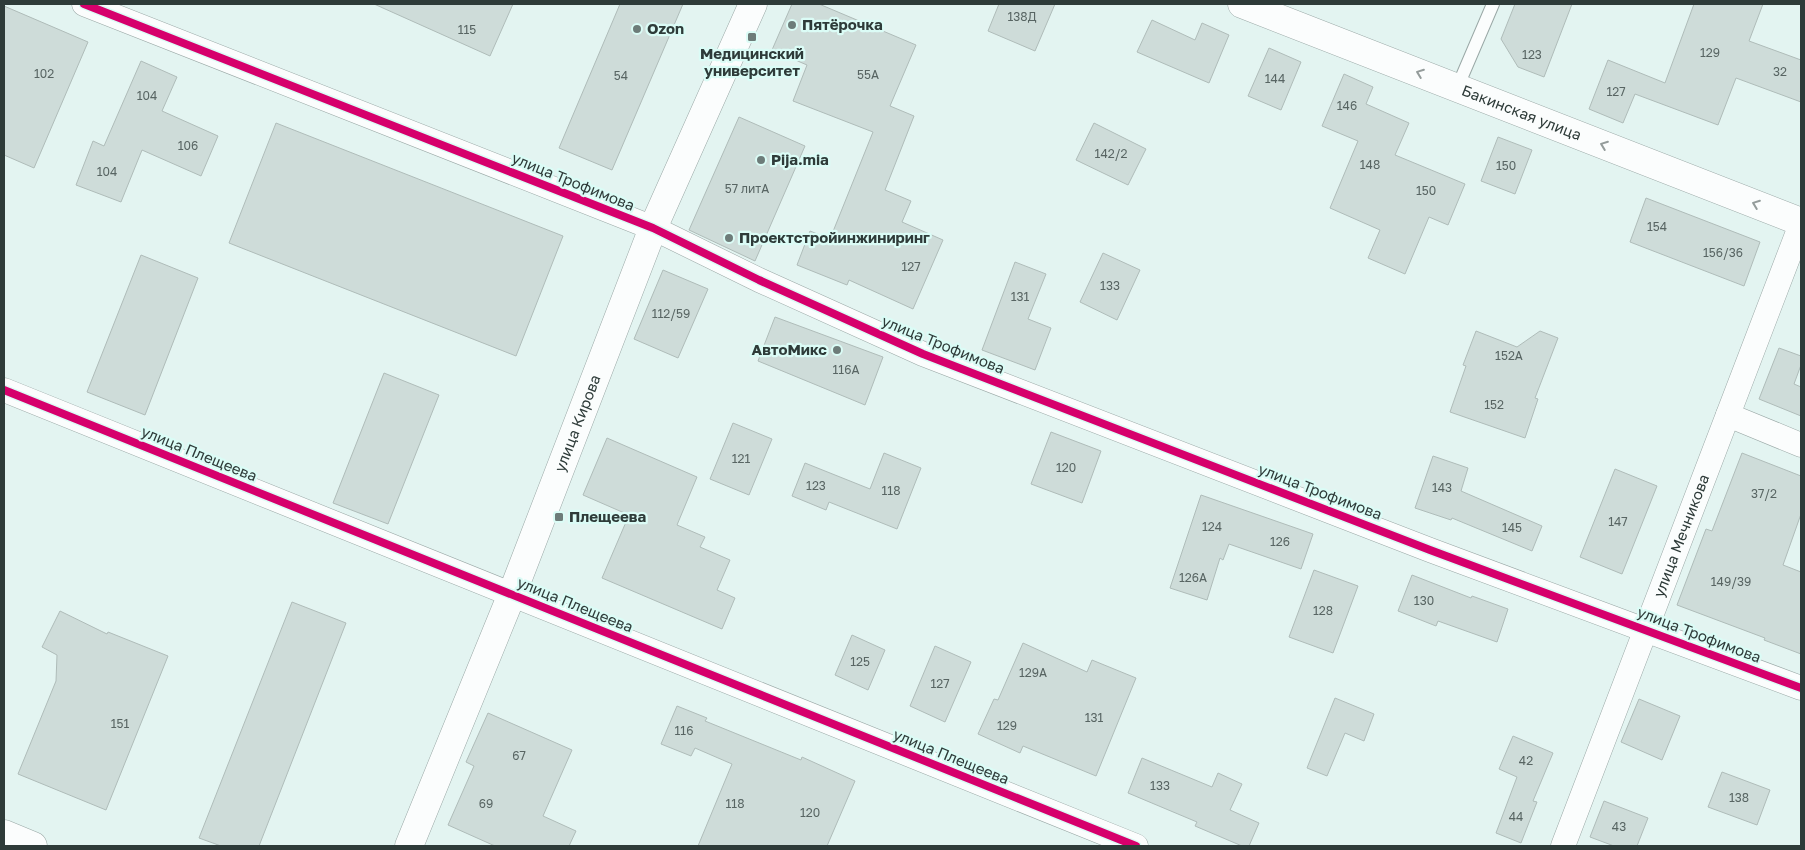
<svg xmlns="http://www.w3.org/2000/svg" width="1805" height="850" font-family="'Golos Text',sans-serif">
<rect width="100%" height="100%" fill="#e3f4f1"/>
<!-- building -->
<g fill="#cedcd9" stroke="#afbcb9">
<path d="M374 4H513L490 56Z"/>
<path d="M620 4H683L612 170 559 148Z"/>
<path d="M792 4H819L916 45 890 106 914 116 885 190 911 201 902 222 943 240 913 309 849 280 847 285 797 265 810 231 830 239 873 132 793 101 807 65 772 50Z"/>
<path d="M999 4H1055L1035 51 988 31Z"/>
<path d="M1515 4H1572L1544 77 1518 67 1501 39Z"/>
<path d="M1694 4H1763L1749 41 1801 60V102L1736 78 1718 125 1635 94 1623 123 1589 109 1608 60 1665 83Z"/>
<path d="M4 6 88 42 34 168 4 155Z"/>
<path d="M1152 20 1195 40 1202 23 1229 35 1209 83 1137 52Z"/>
<path d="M1269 48 1301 62 1281 110 1248 96Z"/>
<path d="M141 61 177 77 162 111 218 136 201 176 142 150 121 202 76 185 93 141 104 146Z"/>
<path d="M1344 74 1373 87 1366 104 1409 123 1395 155 1465 184 1448 225 1429 217 1405 274 1368 258 1380 230 1330 208 1358 141 1322 126Z"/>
<path d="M739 117 805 146 755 261 689 230Z"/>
<path d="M276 123 563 236 516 356 229 243Z"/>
<path d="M1094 123 1146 149 1128 185 1076 160Z"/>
<path d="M1498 137 1532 150 1515 194 1481 181Z"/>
<path d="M1646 198 1760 242 1744 286 1630 242Z"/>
<path d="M1103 253 1140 270 1117 320 1080 302Z"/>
<path d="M141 255 198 278 145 415 87 392Z"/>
<path d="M1015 262 1046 274 1028 319 1051 328 1035 370 982 350Z"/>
<path d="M663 270 708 289 678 358 634 339Z"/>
<path d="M775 317 883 357 865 405 758 361Z"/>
<path d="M1476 331 1517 347 1540 331 1558 338 1535 398 1538 399 1525 438 1450 412 1466 366 1463 365Z"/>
<path d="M1779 348 1801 356V365L1794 384 1801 387V416L1759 399Z"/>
<path d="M384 373 439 395 388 524 333 503Z"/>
<path d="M733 423 772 439 749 495 710 479Z"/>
<path d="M1051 432 1101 451 1082 503 1031 484Z"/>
<path d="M607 438 697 477 677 525 705 537 700 547 730 560 717 590 735 598 722 629 602 578 629 515 583 495Z"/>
<path d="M884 453 921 468 897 529 829 502 826 510 792 496 805 463 870 489Z"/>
<path d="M1742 453 1801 476V514L1783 565 1801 572V654L1764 640 1765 638 1677 605 1706 529 1712 531Z"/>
<path d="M1433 456 1468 468 1461 491 1542 526 1532 551 1452 518 1451 520 1415 508Z"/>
<path d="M1615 469 1657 486 1622 574 1580 557Z"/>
<path d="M1201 495 1313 534 1301 569 1229 544 1223 560 1220 558 1207 600 1170 588Z"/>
<path d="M1314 570 1358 586 1333 653 1289 637Z"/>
<path d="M1412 575 1471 598 1472 596 1508 609 1497 642 1438 621 1436 626 1398 611Z"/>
<path d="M292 602 346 623 259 846H221L199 838Z"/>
<path d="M60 611 107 634 108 632 168 656 106 810 18 774 56 681 57 655 42 647Z"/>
<path d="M852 635 885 650 868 690 835 675Z"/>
<path d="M1023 643 1087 672 1092 660 1136 678 1096 776 1023 746 1020 753 978 734 994 699 998 700Z"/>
<path d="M935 646 971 662 945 722 910 706Z"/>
<path d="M1335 698 1374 714 1364 741 1345 733 1327 776 1307 768Z"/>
<path d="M1639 699 1680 716 1662 760 1621 742Z"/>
<path d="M677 706 707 718 705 721 801 760 802 757 855 781 827 846H698L732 764 695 748 691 756 661 744Z"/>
<path d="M488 713 572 750 543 816 576 831 569 846H495L448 825 474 766 466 762Z"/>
<path d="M1513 736 1553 753 1533 801 1537 802 1521 843 1496 833 1517 777 1499 769Z"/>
<path d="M1142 758 1212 787 1218 773 1242 784 1230 810 1259 823 1249 846H1242L1195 826 1197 822 1128 793Z"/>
<path d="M1722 772 1770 790 1757 825 1708 807Z"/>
<path d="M1604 801 1648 818 1637 846H1614L1590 837Z"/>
</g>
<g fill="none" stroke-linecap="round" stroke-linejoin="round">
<defs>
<path id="lane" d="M1457 88 1493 4"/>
<g id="street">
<path d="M84 4 653 228 759 280 923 354 1430 550 1801 688"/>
<path d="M4 390 1136 846"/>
<path d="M1728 415 1801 445"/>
<path id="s1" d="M1563 846 1801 224"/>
</g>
<g id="secondary">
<path id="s2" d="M1242 4 1801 222"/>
<path d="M4 834 33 846"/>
<path id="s3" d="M409 846 512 594 653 228 753 4"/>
</g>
</defs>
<!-- lane casing -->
<use href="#lane" stroke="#9aa8a6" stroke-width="14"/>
<!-- street casing -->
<use href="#street" stroke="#9aa8a6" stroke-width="25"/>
<!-- secondary casing -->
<use href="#secondary" stroke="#9aa8a6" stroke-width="29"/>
<!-- lane -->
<use href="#lane" stroke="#fbfdfd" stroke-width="12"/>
<!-- street -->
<use href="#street" stroke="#fbfdfd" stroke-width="24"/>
<!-- secondary -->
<use href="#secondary" stroke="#fbfdfd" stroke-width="28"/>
<defs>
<g id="cycleway">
<path d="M84 4 653 228 759 280 923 354 1430 550 1801 688"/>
<path d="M4 390 1136 846"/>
</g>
</defs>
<!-- cycleway casing -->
<use href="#cycleway" stroke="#dbfcf6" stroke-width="11"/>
<!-- cycleway -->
<use href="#cycleway" stroke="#d6006c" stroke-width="8"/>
</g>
<!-- one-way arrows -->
<defs><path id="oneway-chevron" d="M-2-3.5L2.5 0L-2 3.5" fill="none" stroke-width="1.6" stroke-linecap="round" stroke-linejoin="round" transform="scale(1.25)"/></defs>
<g stroke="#949c9b">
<use href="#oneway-chevron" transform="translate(1420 73) rotate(-159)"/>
<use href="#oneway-chevron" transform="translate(1604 145) rotate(-159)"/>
<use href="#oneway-chevron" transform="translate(1756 204) rotate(-159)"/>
</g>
<!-- markers -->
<g fill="#6d7c79" stroke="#dbfcf6" stroke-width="2">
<circle cx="792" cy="25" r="5"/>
<circle cx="637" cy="29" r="5"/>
<rect x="747" y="32" width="10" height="10" rx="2.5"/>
<circle cx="761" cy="160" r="5"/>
<circle cx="729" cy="238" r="5"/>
<circle cx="837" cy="350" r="5"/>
<rect x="554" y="512" width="10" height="10" rx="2.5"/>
</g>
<g text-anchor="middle" stroke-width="4.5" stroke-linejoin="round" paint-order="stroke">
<!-- number labels -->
<g font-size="12" fill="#586563">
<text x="1022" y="21">138Д</text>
<text x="467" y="34">115</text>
<text x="1710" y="57">129</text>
<text x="1532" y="59">123</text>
<text x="1780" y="76">32</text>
<text x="44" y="78">102</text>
<text x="868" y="79">55А</text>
<text x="621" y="80">54</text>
<text x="1275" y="83">144</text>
<text x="1616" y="96">127</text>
<text x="147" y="100">104</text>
<text x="1347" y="110">146</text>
<text x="188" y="150">106</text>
<text x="1111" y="158">142/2</text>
<text x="1370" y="169">148</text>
<text x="1506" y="170">150</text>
<text x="107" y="176">104</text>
<text x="747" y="193">57 литА</text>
<text x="1426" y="195">150</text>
<text x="1657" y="231">154</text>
<text x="1723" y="257">156/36</text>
<text x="911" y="271">127</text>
<text x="1110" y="290">133</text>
<text x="1020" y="301">131</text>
<text x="671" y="318">112/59</text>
<text x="1509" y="360">152А</text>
<text x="846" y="374">116А</text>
<text x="1494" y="409">152</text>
<text x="741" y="463">121</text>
<text x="1066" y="472">120</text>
<text x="816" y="490">123</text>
<text x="1442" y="492">143</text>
<text x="891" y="495">118</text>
<text x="1764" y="498">37/2</text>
<text x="1618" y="526">147</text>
<text x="1212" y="531">124</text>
<text x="1512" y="532">145</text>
<text x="1280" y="546">126</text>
<text x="1193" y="582">126А</text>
<text x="1731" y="586">149/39</text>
<text x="1424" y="605">130</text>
<text x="1323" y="615">128</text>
<text x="860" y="666">125</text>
<text x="1033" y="677">129А</text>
<text x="940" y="688">127</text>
<text x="1094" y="722">131</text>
<text x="120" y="728">151</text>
<text x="1007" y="730">129</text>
<text x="684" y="735">116</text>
<text x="519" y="760">67</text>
<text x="1526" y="765">42</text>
<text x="1160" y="790">133</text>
<text x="1739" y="802">138</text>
<text x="486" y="808">69</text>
<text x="735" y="808">118</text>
<text x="810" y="817">120</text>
<text x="1516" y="821">44</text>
<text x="1619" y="831">43</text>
</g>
<!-- poi labels -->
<g font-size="15" font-weight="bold" fill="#2e3b39" stroke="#dbfcf6" text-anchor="start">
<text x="802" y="30">Пятёрочка</text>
<text x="647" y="34">Ozon</text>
<text x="752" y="59" text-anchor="middle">Медицинский<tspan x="752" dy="17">университет</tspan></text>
<text x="771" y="165">Pija.mia</text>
<text x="739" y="243">Проектстройинжиниринг</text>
<text x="827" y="355" text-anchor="end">АвтоМикс</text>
<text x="569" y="522">Плещеева</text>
</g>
<!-- street labels -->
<g font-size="15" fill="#2e3b39" stroke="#dbfcf6">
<text dy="5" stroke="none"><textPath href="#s2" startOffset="300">Бакинская улица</textPath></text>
<text transform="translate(573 182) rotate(22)" y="5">улица Трофимова</text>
<text transform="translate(943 345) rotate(22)" y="5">улица Трофимова</text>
<text dy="5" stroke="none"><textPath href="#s3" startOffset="455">улица Кирова</textPath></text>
<text transform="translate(199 454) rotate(22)" y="5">улица Плещеева</text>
<text transform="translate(1320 492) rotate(21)" y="5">улица Трофимова</text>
<text dy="5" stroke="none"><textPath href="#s1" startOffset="332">улица Мечникова</textPath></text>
<text transform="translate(575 605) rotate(22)" y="5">улица Плещеева</text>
<text transform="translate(1699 635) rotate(21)" y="5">улица Трофимова</text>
<text transform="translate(951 757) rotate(22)" y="5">улица Плещеева</text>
</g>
</g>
<!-- border -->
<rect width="1805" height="850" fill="none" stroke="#2e3b39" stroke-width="10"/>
</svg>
